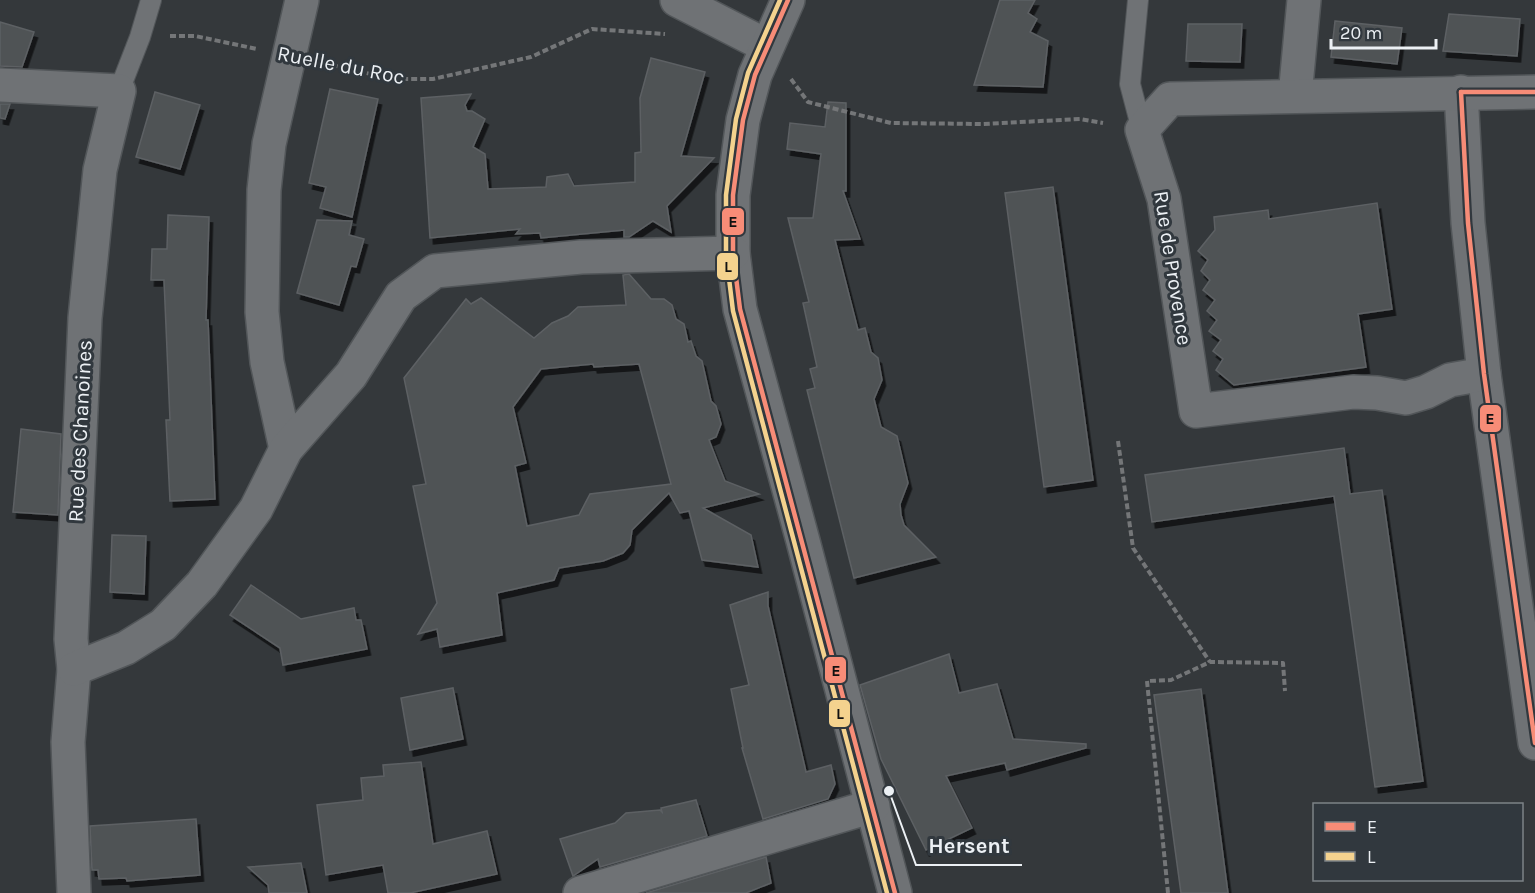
<svg xmlns="http://www.w3.org/2000/svg" width="1535" height="893" font-family="Karla,sans-serif">
<defs>
<filter id="shadow"><feDropShadow dx="3.5" dy="6" stdDeviation="0" flood-color="#0009"/></filter>
</defs>
<rect width="100%" height="100%" fill="#34383b"/>
<!-- building -->
<g fill="#4f5255" stroke="#5d6164" stroke-width="1.5" fill-rule="evenodd" filter="url(#shadow)">
<path d="M1000 0H1035L1028 13 1037 19 1030 32 1048 41 1043 87 974 85Z"/>
<path d="M1449 14 1520 19 1517 56 1443 51Z"/>
<path d="M1335 21 1402 28 1397 64 1331 57Z"/>
<path d="M0 22 34 32 22 67 0 66Z"/>
<path d="M1188 24H1242L1240 62 1186 61Z"/>
<path d="M651 58 705 72 681 156 714 158 667 206 671 232 653 221 629 237H624V230L541 238 540 233 516 234 520 229 430 238 421 98 471 94 465 105 467 111H472L485 119 473 147 485 154 488 189 546 187 547 177 568 174 574 186 635 182V153L641 152 640 98Z"/>
<path d="M330 89 378 99 352 217 320 208 326 187 309 183Z"/>
<path d="M155 92 200 105 180 169 136 157Z"/>
<path d="M828 102 846 103V191H843L860 239 835 240 858 330 865 328 871 352 878 358 882 380 874 399 881 427 897 436 908 483 900 504 901 515 904 525 936 557 854 578 807 390 815 388 810 369 817 367 803 303 809 302 788 218H813L821 154 787 149 790 123 825 127Z"/>
<path d="M0 104H10L5 119 0 118Z"/>
<path d="M1053 187 1093 480 1044 487 1005 193Z"/>
<path d="M1377 203 1392 309 1358 314 1366 367 1234 385 1216 370 1223 359 1213 351 1221 340 1209 331 1217 320 1207 311 1215 300 1203 290 1210 280 1201 271 1208 260 1198 251 1215 230 1214 217 1268 210 1269 219Z"/>
<path d="M168 215 209 217 206 320H208L215 499 170 501 166 420H170L164 280H151L152 249H167Z"/>
<path d="M317 220 352 221 349 235 364 239 356 267 351 266 339 305 297 293Z"/>
<path d="M629 274 651 299H664L672 305 676 319 684 324 688 342 691 341 696 356 702 361 711 401 716 406 721 424 716 437 709 440 725 481 759 494 703 508 751 535 758 567 702 560 689 511 680 513 669 493 632 530 630 545 623 553 603 561 559 568 554 580 497 593 502 635 440 647 437 629 418 634 437 603 413 486 426 484 404 378 466 299 471 304 481 298 534 338 552 323 568 316 578 307 626 305 623 275ZM593 364 594 367 639 364 671 484 590 494 579 515 527 526 515 466 526 463 513 407 541 369Z"/>
<path d="M21 429 61 434 58 515 13 512Z"/>
<path d="M1344 448 1350 494 1382 490 1423 781 1375 787 1334 496 1152 522 1145 475Z"/>
<path d="M112 535 146 536 144 594 110 592Z"/>
<path d="M251 585 301 619 354 608 356 620H361L367 649 283 665 280 648 230 615Z"/>
<path d="M768 592V606L806 772 831 765 835 784 828 799 763 819 742 748H743L731 689 749 685 730 605Z"/>
<path d="M949 654 959 693 997 684 1013 739 1086 744V748L1007 770 1005 763 946 776 972 828 926 850 881 759 860 685Z"/>
<path d="M453 688 463 739 410 750 401 698Z"/>
<path d="M1201 689 1228 893H1181L1154 695Z"/>
<path d="M421 762 433 844 487 831 497 874 410 893H388L383 865 326 875 317 805 363 800 361 778 384 776 383 765Z"/>
<path d="M696 800 707 836 600 867 598 859 573 876 560 839 615 823 626 813 660 810 662 812 661 808Z"/>
<path d="M196 819 200 875 127 881 126 878 99 879 98 870H92L90 826Z"/>
<path d="M766 857 771 883 746 893H646Z"/>
<path d="M301 863 307 893H269L268 885 248 867Z"/>
</g>
<g fill="none" stroke-linecap="round" stroke-linejoin="round">
<defs>
<g id="service">
<path d="M1138 0 1130 84 1142 130"/>
<path d="M119 91 140 37 151 0"/>
</g>
<g id="minor">
<path d="M677 0 767 46"/>
<path d="M788 0 755 75 743 120 733 195V253L740 309 803 541 895 893"/>
<path d="M0 85 119 91 100 170 85 318 71 639 74 669 68 742 74 893"/>
<path d="M1461 92 1468 223 1484 374 1535 743"/>
<path d="M1295 96 1304 0"/>
<path d="M1484 374 1450 380 1426 392 1406 398 1377 393 1353 392 1196 411 1164 199 1142 130 1170 99 1535 92"/>
<path d="M286 449 267 362 262 312 264 190 269 144 302 0"/>
<path d="M74 669 126 648 163 625 202 584 256 509 286 449 351 375 401 296 435 271 581 257 733 253"/>
<path d="M580 893 873 806"/>
</g>
</defs>
<!-- service casing -->
<use href="#service" stroke="#525659" stroke-width="22"/>
<!-- minor casing -->
<use href="#minor" stroke="#525659" stroke-width="36"/>
<!-- path -->
<g stroke="#747678" stroke-width="4" stroke-dasharray="6 3" stroke-linecap="butt">
<path d="M170 36H195L257 49"/>
<path d="M323 63 392 79H433L531 57 592 29 665 34"/>
<path d="M791 79 808 102 891 123 983 124 1080 119 1103 123"/>
<path d="M1118 441 1133 548 1210 662"/>
<path d="M1168 893 1147 681 1171 680 1210 662 1283 663 1285 691"/>
</g>
<!-- service -->
<use href="#service" stroke="#6f7275" stroke-width="20"/>
<!-- minor -->
<use href="#minor" stroke="#6f7275" stroke-width="33"/>
<defs>
<g id="bus-1">
<path d="M788 0 755 75 743 120 733 195V253L740 309 895 893"/>
<path d="M1461 92 1468 223 1484 374 1535 743"/>
<path d="M1461 92H1535"/>
</g>
<path id="bus-2" d="M780 0 748 73 736 119 726 195V254L733 311 887 893"/>
</defs>
<!-- bus-1 casing -->
<use href="#bus-1" stroke="#31383e" stroke-width="9"/>
<!-- bus-2 casing -->
<use href="#bus-2" stroke="#31383e" stroke-width="9"/>
<!-- bus-1 -->
<use href="#bus-1" stroke="#f78c77" stroke-width="4.5"/>
<!-- bus-2 -->
<use href="#bus-2" stroke="#f4d28e" stroke-width="4.5"/>
</g>
<g text-anchor="middle" stroke-width="6" stroke-linejoin="round" paint-order="stroke">
<!-- street labels -->
<g font-size="21" fill="#ecf0f4" stroke="#31383e">
<text transform="translate(341 65) rotate(11)" y="7">Ruelle du Roc</text>
<text transform="translate(1173 268) rotate(81)" y="7">Rue de Provence</text>
<text transform="translate(80 431) rotate(-87)" y="7">Rue des Chanoines</text>
</g>
</g>
<!-- callouts -->
<path fill="none" stroke="#ecf0f4" stroke-width="2" d="M889 791L916 865H1022"/>
<circle fill="#ecf0f4" stroke="#31383e" stroke-width="2" cx="889" cy="791" r="6"/>
<g font-size="22" text-anchor="middle" font-weight="bold" fill="#ecf0f4" stroke="#31383e" stroke-width="6" stroke-linejoin="round" paint-order="stroke">
<text x="969" y="853">Hersent</text>
</g>
<g stroke="#31383e" stroke-width="2">
<rect x="721" y="207" width="24" height="29" rx="6" fill="#f78c77"/>
<rect x="716" y="252" width="23" height="29" rx="6" fill="#f4d28e"/>
<rect x="1479" y="404" width="23" height="29" rx="6" fill="#f78c77"/>
<rect x="824" y="656" width="23" height="28" rx="6" fill="#f78c77"/>
<rect x="828" y="699" width="23" height="29" rx="6" fill="#f4d28e"/>
</g>
<g font-size="16" text-anchor="middle" font-weight="bold" fill="#111">
<text x="733" y="227">E</text>
<text x="728" y="272">L</text>
<text x="1490" y="424">E</text>
<text x="836" y="676">E</text>
<text x="840" y="719">L</text>
</g>
<!-- legend -->
<rect x="1313" y="803" width="210" height="78" fill="#31383e" stroke="#7c8287" stroke-width="1.5"/>
<rect x="1325" y="822" width="30" height="9" fill="#f78c77" stroke="#7c8287" stroke-width="1.5"/>
<text x="1367" y="833" font-size="18" fill="#ecf0f4">E</text>
<rect x="1325" y="852" width="30" height="9" fill="#f4d28e" stroke="#7c8287" stroke-width="1.5"/>
<text x="1367" y="863" font-size="18" fill="#ecf0f4">L</text>
<!-- scale -->
<path d="M1331 39v9h105v-9" fill="none" stroke="#ecf0f4" stroke-width="3"/>
<text x="1340" y="39" font-size="18" fill="#ecf0f4" stroke="#31383e" stroke-width="4.5" paint-order="stroke">20 m</text>
</svg>
